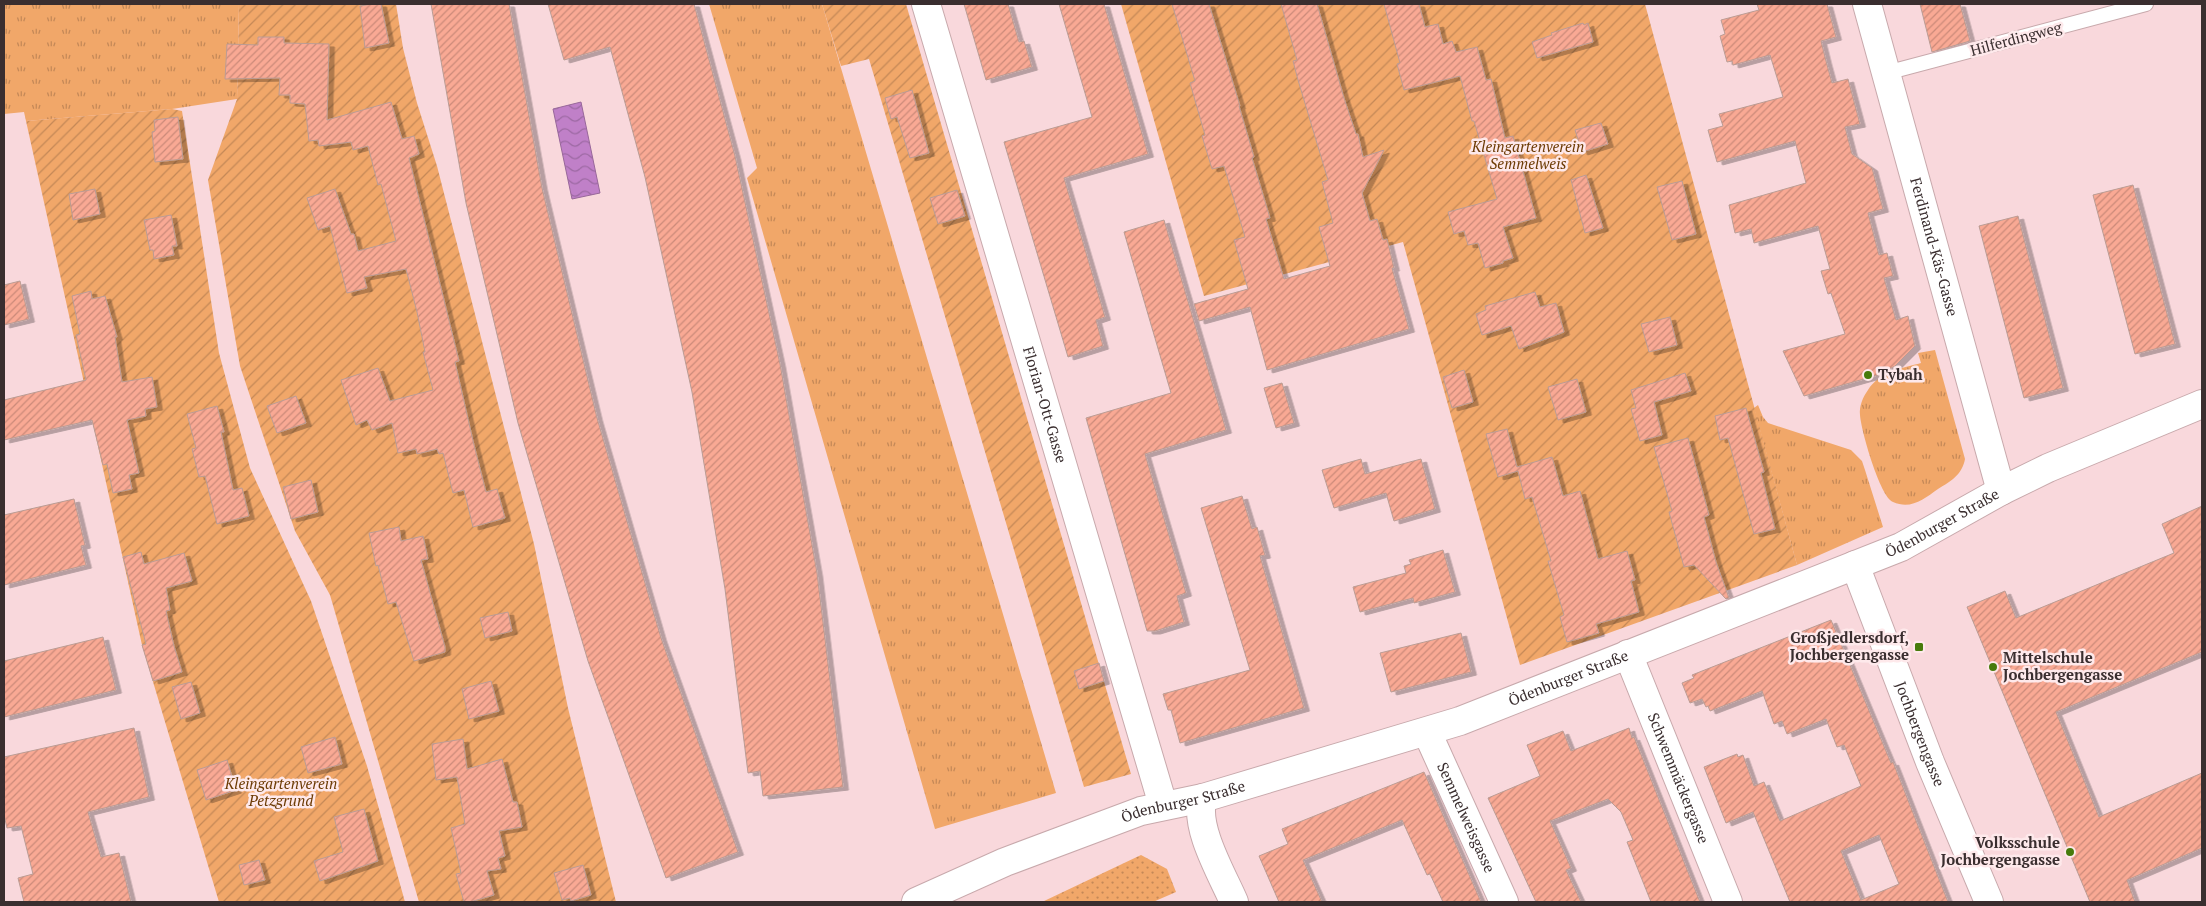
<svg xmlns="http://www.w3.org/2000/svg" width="2206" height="906" font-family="'PT Serif',serif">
<defs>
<pattern id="grass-tufts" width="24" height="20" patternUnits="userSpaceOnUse" patternTransform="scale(1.25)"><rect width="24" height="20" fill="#f1a769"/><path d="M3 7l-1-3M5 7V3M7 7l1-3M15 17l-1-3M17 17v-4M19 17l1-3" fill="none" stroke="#c48857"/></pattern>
<pattern id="park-dots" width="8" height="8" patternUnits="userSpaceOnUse" patternTransform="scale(1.25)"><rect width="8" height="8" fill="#f1a769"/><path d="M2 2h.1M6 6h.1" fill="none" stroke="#c48857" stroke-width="1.8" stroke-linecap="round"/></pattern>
<pattern id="garden-furrows" width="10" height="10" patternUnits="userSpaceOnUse" patternTransform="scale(1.25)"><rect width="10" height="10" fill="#f1a769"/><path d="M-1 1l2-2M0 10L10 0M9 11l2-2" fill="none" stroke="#c48857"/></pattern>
<pattern id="water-waves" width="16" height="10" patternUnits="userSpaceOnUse" patternTransform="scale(1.25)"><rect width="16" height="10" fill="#c080c8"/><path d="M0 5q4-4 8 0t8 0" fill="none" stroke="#9d69a3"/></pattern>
<pattern id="building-hatch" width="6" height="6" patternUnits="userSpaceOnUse" patternTransform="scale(1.25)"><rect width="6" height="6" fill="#f9a994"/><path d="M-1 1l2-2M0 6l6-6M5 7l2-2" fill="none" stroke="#cb8a79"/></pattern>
<filter id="shadow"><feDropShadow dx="5.5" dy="3" stdDeviation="0" flood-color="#0004"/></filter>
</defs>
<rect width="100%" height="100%" fill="#f9d8dc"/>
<!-- grass -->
<g fill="url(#grass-tufts)">
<path d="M4 4H239L237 99 172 109 26 121 24 112 4 114Z"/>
<path d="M709 4H822L1056 793 935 829 747 178 757 168Z"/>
<path d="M1935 350 1965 459C1962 475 1951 481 1938 489 1924 499 1911 510 1893 502 1880 497 1861 430 1860 415 1859 406 1863 397 1868 390 1879 372 1903 368 1921 363L1918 353Z"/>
<path d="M1758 405 1763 417 1768 423 1851 450 1862 461 1865 470 1883 527 1797 565 1754 408Z"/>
</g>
<!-- park -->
<path fill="url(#park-dots)" d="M1141 855 1167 869 1176 892 1153 902H1042Z"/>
<!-- garden -->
<g fill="url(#garden-furrows)">
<path d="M239 4H396L403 48 417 103 437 166 534 544 568 708 616 902H419L330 595 295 531 240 366 208 180 237 99Z"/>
<path d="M822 4H906L1131 774 1084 787 869 59 841 66Z"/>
<path d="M1121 4H1645L1797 565 1520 665 1403 242 1204 296Z"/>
<path d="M172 109 182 111 219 353 250 468 311 601 367 766 405 902H219L142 645 26 121Z"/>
</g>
<!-- water -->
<path fill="url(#water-waves)" stroke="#98679a" d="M581 102 600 193 572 199 553 109Z"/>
<!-- building -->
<g fill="url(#building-hatch)" stroke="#ba9c94" fill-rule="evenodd" filter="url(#shadow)">
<path d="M372 4H381L389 43 365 48 360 6Z"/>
<path d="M431 4H509L542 188 597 418 661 638 738 852 666 878 588 661 518 423 466 203Z"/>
<path d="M548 4H694L735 156 780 364 817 573 843 787 763 796 760 771 748 773 725 589 692 392 645 177 610 47 564 60Z"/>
<path d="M964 4H1008L1019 42 1024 41 1032 67 986 80Z"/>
<path d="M1059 4H1104L1148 154 1064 178 1105 317 1096 320 1103 346 1068 357 1004 142 1092 117Z"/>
<path d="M1172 4H1209L1240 106H1239L1254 157 1252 158 1270 218 1266 219 1284 279 1330 266 1319 227 1333 223 1322 182 1328 180 1298 80 1293 61 1297 60 1281 4H1317L1344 98 1356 134H1358L1363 157 1384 150 1362 193 1370 221 1377 219 1383 240 1387 239 1394 268H1392L1409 329 1267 370 1250 307 1199 321 1194 304 1248 289 1234 240 1245 237 1224 166 1212 169 1202 136 1205 135 1190 83 1195 81Z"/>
<path d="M1384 4H1419L1425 27 1438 24 1443 44 1452 41 1456 52 1477 47 1486 80 1491 79 1505 138 1513 136 1536 218 1503 227 1513 258 1503 261V263L1485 268 1478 243 1468 245 1464 231 1454 234 1448 212 1497 199 1474 121H1472L1460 76 1404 90 1397 64 1400 63Z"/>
<path d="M1757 4H1827L1836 37 1821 41 1826 61 1832 83 1848 79 1860 124 1845 127 1852 154 1872 168 1883 209 1868 213 1879 255 1887 253 1893 276 1884 278 1896 320 1908 316 1915 346 1895 366 1878 375 1804 396 1783 351 1845 334 1831 293 1828 294 1821 271 1830 269 1818 226 1754 243 1751 229 1735 233 1729 205 1806 183 1795 141 1717 162 1708 130 1723 126 1719 114 1783 97 1770 55 1733 65 1732 61 1727 62 1720 36 1725 34 1721 20 1759 10Z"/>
<path d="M1920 4H1960L1970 41 1932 52Z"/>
<path d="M1583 23 1584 25 1588 23 1593 42 1537 58 1532 42 1552 35 1551 33Z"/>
<path d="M258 37H284V43L329 44 327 120 391 102 402 139 414 136 419 154 409 158 459 361 455 362 474 445 486 492 497 489 505 518 473 527 464 490 453 493 443 453 439 454 437 449 417 454 416 449 398 453 392 423 372 430 367 420 356 425 341 380 378 368 390 401 433 390 423 352H425L417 312 406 269 364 277 367 288 347 293 330 226 318 230 307 198 335 189 351 234H354L358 251 396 241 381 184 378 185 368 146 353 150 351 142 319 146 318 140 309 141 305 104 290 103V95H279L280 78 225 79 227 44 258 45Z"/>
<path d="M912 90 929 153 910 158 897 117 891 119 885 98Z"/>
<path d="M178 117 183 159 155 162 152 132 155 131 154 120Z"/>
<path d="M1601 123 1608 144 1582 152 1575 130Z"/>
<path d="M1586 175 1603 228 1585 233 1571 180Z"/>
<path d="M1682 181 1696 234 1672 240 1657 187Z"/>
<path d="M2133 185 2175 344 2135 354 2093 195Z"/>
<path d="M95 189 100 214 73 220 69 194Z"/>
<path d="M957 190 965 216 938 224 930 198Z"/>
<path d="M171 215 177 246H172L174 255 154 259 153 250H150L144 220Z"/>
<path d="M2018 216 2063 388 2024 398 1979 226Z"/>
<path d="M1164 220 1226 430 1145 454 1186 593 1177 596 1184 622 1155 631H1147L1086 418 1171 393 1124 232Z"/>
<path d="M20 281 29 319 4 325V285Z"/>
<path d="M91 291 92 299 105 296 117 337H115L122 382 152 377 157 407 145 409 146 416 127 420 139 473 129 475 132 489 113 493 107 464 103 465 92 420 4 440V400L86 380 76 335 80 334 72 296Z"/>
<path d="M1535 292 1540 307 1556 303 1564 332 1519 349 1511 326 1482 335 1476 314 1486 310 1485 306Z"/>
<path d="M1670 317 1677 345 1649 352 1641 324Z"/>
<path d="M1464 370 1473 402 1452 408 1443 377Z"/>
<path d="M1685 373 1691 391 1654 402 1662 435 1640 441 1631 409 1636 408 1631 390Z"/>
<path d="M1577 379 1586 412 1558 420 1548 387Z"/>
<path d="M1282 383 1294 423 1276 428 1264 388Z"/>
<path d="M296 396 306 423 277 433 267 406Z"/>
<path d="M217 406 224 432H221L233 490 242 488 249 516 217 524 205 476 199 477 192 449 196 448 187 414Z"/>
<path d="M1746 408 1764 472 1761 473 1775 529 1754 534 1728 438 1720 440 1715 416Z"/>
<path d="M1507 429 1517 467 1552 457 1563 496 1580 491 1598 559 1627 551 1635 580 1631 581 1639 612 1596 624 1599 633 1567 642 1560 617 1564 615 1548 561H1551L1532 497 1525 499 1518 471 1498 477 1486 434Z"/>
<path d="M1688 438 1709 515 1704 517 1716 562 1729 598 1726 599 1694 565 1684 567 1669 512 1672 511 1654 447Z"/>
<path d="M1361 459 1365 474 1421 459 1435 509 1394 521 1386 493 1334 508 1322 470Z"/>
<path d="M311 480 318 512 291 519 283 487Z"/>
<path d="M1242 496 1252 529 1257 527 1265 555 1260 556 1304 708 1180 743 1171 710H1168L1163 694 1250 670 1201 508Z"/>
<path d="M74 499 85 545 81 546 86 565 4 585V515Z"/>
<path d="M2202 506V652L2056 712 2099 817 2202 773V848L2127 880 2135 902H2090L1967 607 2005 591 2016 618 2174 553 2162 524Z"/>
<path d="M399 527 401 541 423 536 428 559 421 560 445 647V652L414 661 396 602 388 604 378 565 376 566 369 533Z"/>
<path d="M1443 550 1455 592 1414 603 1413 598 1360 612 1353 587 1406 573 1404 566 1411 564 1409 560Z"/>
<path d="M141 552 144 564 184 553 192 581 166 588 170 610 166 611 174 646 182 672 153 681 142 645 146 644 123 557Z"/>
<path d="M508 612 512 631 485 638 480 618Z"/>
<path d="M1831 620 1891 763 1893 762 1948 902H1790L1753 812 1726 823 1704 767 1737 754 1738 757 1743 755 1754 786 1764 782 1780 821 1861 786 1844 745 1837 747 1826 719 1787 734 1782 721 1774 724 1762 691 1710 711 1708 706 1706 707 1702 699 1690 703 1682 683 1694 678 1692 675ZM1879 835 1899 884 1861 900 1841 851Z"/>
<path d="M1461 633 1471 672 1391 692 1380 653Z"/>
<path d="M103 637 116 690 4 717V661Z"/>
<path d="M1099 663 1104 681 1079 689 1074 671Z"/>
<path d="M491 681 499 711 469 719 462 689Z"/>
<path d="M191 682 200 713 181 719 172 687Z"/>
<path d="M134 728 149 797 88 812 101 857 119 853 131 902H24L18 878 33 874 21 826 7 828 4 815V757Z"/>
<path d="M1629 728 1632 738 1634 737 1700 902H1651L1627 842 1633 840 1621 812 1608 799 1550 821 1571 868 1566 870 1581 902H1536L1488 798 1540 776 1527 745 1563 731 1571 751Z"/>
<path d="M335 737 342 764 308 773 301 747Z"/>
<path d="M463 739 467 769 502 759 513 802H517L522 827 499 831 505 856 498 858 501 869 487 871 494 895 470 902H464L456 874 461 873 451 828 465 824 457 777 436 780 432 744Z"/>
<path d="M227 760 236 790 206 800 197 770Z"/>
<path d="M1424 772 1481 902H1443L1430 874 1427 875 1402 820 1303 860 1322 902H1279L1259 856 1288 844 1282 829Z"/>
<path d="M364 809 378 861 320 881 314 861 343 852 334 817Z"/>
<path d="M259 860 265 880 244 885 239 865Z"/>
<path d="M583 865 591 895 571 901 570 898 562 900 554 873Z"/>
</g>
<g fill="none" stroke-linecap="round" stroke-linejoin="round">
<defs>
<path id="service" d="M1886 73 2146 4"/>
<g id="minor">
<path id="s1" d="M926 4 1163 805"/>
<path id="s2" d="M1867 4 2001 491"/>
<path id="s3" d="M1855 565 1930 762 1989 902"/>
<path id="s4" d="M1628 654 1728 902"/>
<path id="s5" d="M1427 732 1504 902"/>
<path d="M1203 798C1193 826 1223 876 1234 902"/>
<path id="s6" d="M916 902 1005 862 1141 811 1203 798 1460 721 1901 547 2001 491 2048 468 2202 404"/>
</g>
</defs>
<!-- service casing -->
<use href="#service" stroke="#c8a9ac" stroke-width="16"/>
<!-- minor casing -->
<use href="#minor" stroke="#c8a9ac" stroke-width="30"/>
<!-- service -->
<use href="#service" stroke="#fff" stroke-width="14"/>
<!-- minor -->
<use href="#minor" stroke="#fff" stroke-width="28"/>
</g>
<!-- markers -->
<g fill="#477b0b" stroke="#fee9eb" stroke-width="2">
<circle cx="1868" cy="375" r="5"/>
<rect x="1914" y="642" width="10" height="10" rx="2.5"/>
<circle cx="1993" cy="667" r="5"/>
<circle cx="2070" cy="852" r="5"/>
</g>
<g text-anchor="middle" stroke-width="5" stroke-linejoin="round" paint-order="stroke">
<!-- street labels -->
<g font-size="15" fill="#3a2e2f" stroke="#fee9eb">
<text transform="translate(2016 39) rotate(-15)" y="5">Hilferdingweg</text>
<text dy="5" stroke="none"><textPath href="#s2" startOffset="252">Ferdinand-Käs-Gasse</textPath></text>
<text dy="5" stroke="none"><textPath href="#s1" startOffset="418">Florian-Ott-Gasse</textPath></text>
<text dy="5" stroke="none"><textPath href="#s6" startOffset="1096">Ödenburger Straße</textPath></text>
<text dy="5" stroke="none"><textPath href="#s6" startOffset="691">Ödenburger Straße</textPath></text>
<text dy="5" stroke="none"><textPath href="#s3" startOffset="181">Jochbergengasse</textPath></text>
<text dy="5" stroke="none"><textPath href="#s4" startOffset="134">Schwemmäckergasse</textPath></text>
<text dy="5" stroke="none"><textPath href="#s6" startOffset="286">Ödenburger Straße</textPath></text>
<text dy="5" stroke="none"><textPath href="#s5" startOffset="94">Semmelweisgasse</textPath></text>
</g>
<!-- park labels -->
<g font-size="15" font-style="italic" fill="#6d3b04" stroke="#fee9eb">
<text x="1528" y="152">Kleingartenverein<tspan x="1528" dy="17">Semmelweis</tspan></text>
<text x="281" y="789">Kleingartenverein<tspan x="281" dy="17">Petzgrund</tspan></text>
</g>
<!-- poi labels -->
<g font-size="15" font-weight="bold" fill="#3a2e2f" stroke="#fee9eb" text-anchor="start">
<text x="1878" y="380">Tybah</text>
<text x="1909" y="643" text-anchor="end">Großjedlersdorf,<tspan x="1909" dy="17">Jochbergengasse</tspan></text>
<text x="2003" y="663">Mittelschule<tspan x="2003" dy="17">Jochbergengasse</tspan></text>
<text x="2060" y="848" text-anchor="end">Volksschule<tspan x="2060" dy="17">Jochbergengasse</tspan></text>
</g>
</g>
<!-- border -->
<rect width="2206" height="906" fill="none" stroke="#3a2e2f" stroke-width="10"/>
</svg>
